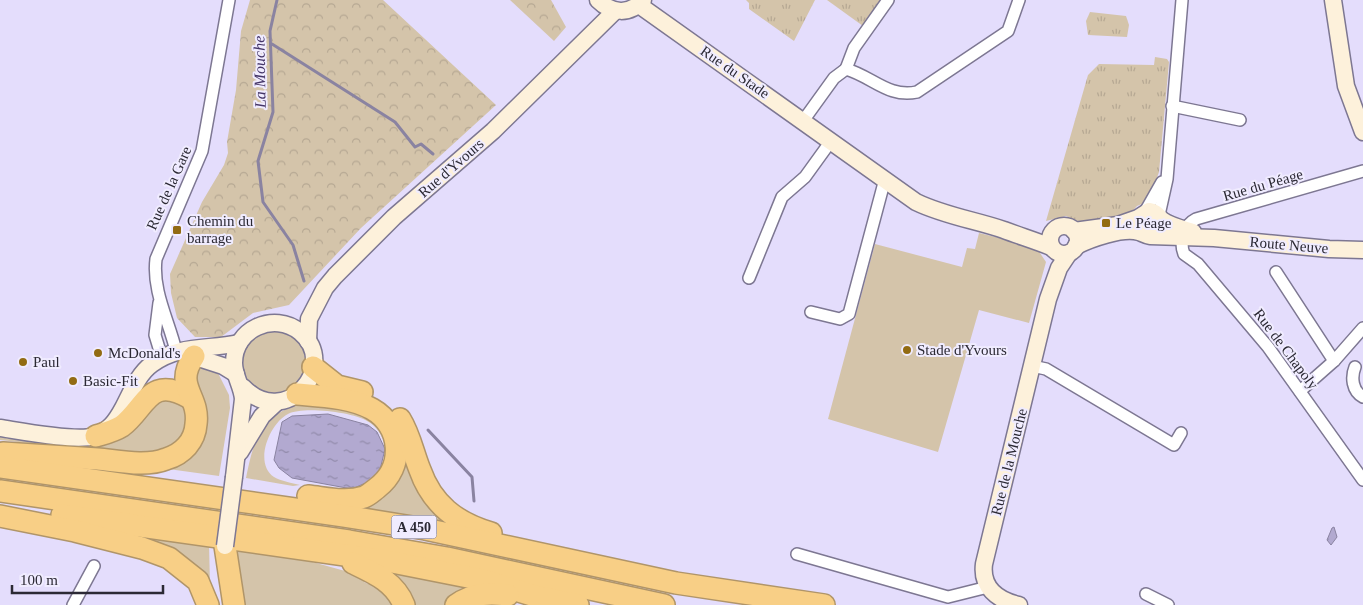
<svg xmlns="http://www.w3.org/2000/svg" width="1363" height="605" font-family="Georgia,serif">
<defs>
<pattern id="forest-crowns" width="20" height="18" patternUnits="userSpaceOnUse" patternTransform="scale(1.25)"><rect width="20" height="18" fill="#d4c4aa"/><path d="M2 6a3 3 0 1 1 6 0M12 15a3 3 0 1 1 6 0" fill="none" stroke="#b6a893"/></pattern>
<pattern id="park-tufts" width="24" height="20" patternUnits="userSpaceOnUse" patternTransform="scale(1.25)"><rect width="24" height="20" fill="#d4c4aa"/><path d="M3 7l-1-3M5 7V3M7 7l1-3M15 17l-1-3M17 17v-4M19 17l1-3" fill="none" stroke="#b6a893"/></pattern>
<pattern id="water-ripples" width="26" height="14" patternUnits="userSpaceOnUse" patternTransform="scale(1.25)"><rect width="26" height="14" fill="#b2a9d0"/><path d="M2 4q2-2 4 0t4 0M15 11q2-2 4 0t4 0" fill="none" stroke="#918aaa"/></pattern>
</defs>
<rect width="100%" height="100%" fill="#e4ddfc"/>
<!-- grass -->
<g fill="#d4c4aa">
<path d="M979 233 1036 247 1046 262 1029 323 979 310 938 452 828 419 875 244 962 267 967 248 975 249Z"/>
<circle cx="274" cy="362" r="32"/>
<path d="M196 361 217 371 229 395 230 408 219 476 161 468 179 460 194 395Z"/>
<path d="M163 398 179 402 187 410 188 431 172 449 138 455 0 440V436L81 445Z"/>
<path d="M308 402 365 413 385 431 387 452C384 440 379 427 367 421 353 412 302 406 288 414 270 423 253 463 274 477 281 481 292 483 300 485L293 486 246 478C255 434 262 413 308 402Z"/>
<path d="M403 452 453 524 347 507Z"/>
<path d="M90 526 209 543 210 586H207Z"/>
<path d="M238 547 287 555 356 574 365 579 364 582 368 584 370 581 379 587 394 605H244L237 553Z"/>
<path d="M379 567 480 588 446 605H411Z"/>
</g>
<!-- forest -->
<g fill="url(#forest-crowns)">
<path d="M250 0H383L496 105 361 228 289 305 253 313 221 337H195L177 318 171 293 170 274 202 202 224 165 228 153 227 142 236 90 241 31Z"/>
<path d="M510 0H551L566 27 554 41Z"/>
</g>
<!-- park -->
<g fill="url(#park-tufts)">
<path d="M746 0H815L794 41 749 9V3Z"/>
<path d="M827 0H882L863 26Z"/>
<path d="M1090 12 1126 16 1129 25 1127 37 1088 35 1086 21Z"/>
<path d="M1155 57 1167 59 1169 62 1159 172 1151 194 1144 203 1137 206 1127 217 1080 222 1066 216 1046 221 1088 75 1099 64 1154 65Z"/>
</g>
<!-- water -->
<g fill="url(#water-ripples)" stroke="#8a83a1">
<path d="M328 414 368 425 377 432 385 449 379 474 370 481 352 489 292 478 279 468 274 460 282 422 292 416Z"/>
<path d="M1334 527 1337 537 1331 545 1327 540 1332 528Z"/>
</g>
<g fill="none" stroke-linecap="round" stroke-linejoin="round">
<!-- stream -->
<g stroke="#8a83a1" stroke-width="3">
<path d="M277 0 270 31 273 112 258 161 263 202 293 245 304 281"/>
<path d="M272 44 395 122 415 147 421 144 433 154"/>
<path d="M428 430 472 477 474 501"/>
</g>
<defs>
<g id="street">
<path d="M846 69 854 48 888 0"/>
<path d="M1172 106 1240 120"/>
<path d="M803 121 834 78 846 69C873 77 888 98 917 92L1008 31 1019 0"/>
<path d="M1363 171 1196 219C1184 225 1179 241 1184 254L1198 264 1268 347 1363 480"/>
<path d="M1145 212 1162 182"/>
<path d="M1159 215 1167 179 1182 0"/>
<path d="M1276 272 1334 361"/>
<path d="M749 278 782 197 805 177 831 141"/>
<path d="M159 303 155 335 162 358"/>
<path d="M811 312 840 319 849 314 885 179"/>
<path d="M176 351C169 321 152 291 156 259L202 151 229 0"/>
<path d="M1032 366 1046 369 1174 445 1181 433"/>
<path d="M1355 367C1351 377 1352 391 1363 397"/>
<path d="M1300 391 1334 361 1363 328"/>
<path d="M797 554 948 597 988 587"/>
<path d="M1146 594 1168 605"/>
<path d="M73 605 94 566"/>
</g>
<g id="secondary">
<path d="M598 0C612 14 630 15 643 0"/>
<path d="M1333 0 1346 86 1363 132"/>
<path d="M639 5 916 202C945 216 975 220 1004 230 1020 236 1036 241 1051 247"/>
<circle cx="1064" cy="240" r="14"/>
<path d="M1074 231 1118 225 1138 218 1149 211C1156 212 1157 215 1162 220 1170 226 1184 229 1193 232"/>
<path d="M1076 246C1090 239 1123 227 1139 232 1142 233 1145 235 1150 236L1214 238 1329 249 1363 250"/>
<path d="M308 341 309 319 325 288 335 276 394 217 493 131 615 11"/>
<path d="M183 353 223 366 236 374"/>
<path d="M0 428C20 431 77 442 94 436 109 431 116 421 123 408 131 393 138 374 152 364 179 344 209 350 239 343"/>
<path d="M240 452 262 416 276 403"/>
<path d="M234 477 243 399C242 386 234 376 234 363 234 329 274 311 300 332 341 366 285 431 243 387"/>
<path d="M1019 605C997 600 981 587 984 564L1048 299 1059 268 1069 253"/>
</g>
<g id="highway">
<path d="M313 367 337 386 362 392"/>
<path d="M297 394C320 396 351 397 372 409 402 426 405 467 377 488 373 491 369 495 364 497 346 503 327 498 308 496"/>
<path d="M400 419C410 435 413 453 420 470 432 504 456 523 491 533"/>
<path d="M96 436C106 433 114 431 122 426 146 408 149 374 190 398"/>
<path d="M3 453C35 455 67 457 98 459 119 461 146 467 166 459 183 454 195 441 196 424 200 395 173 387 194 356"/>
<path d="M0 467 344 516 425 529 676 583 824 605"/>
<path d="M0 491 349 541 447 558 664 605"/>
<path d="M62 515 387 561 483 580 535 596 578 605"/>
<path d="M0 516 75 531 142 548 169 558 198 581 208 605"/>
<path d="M225 546 234 605"/>
<path d="M353 563C374 573 395 582 404 605"/>
<path d="M456 605C473 593 489 593 508 595"/>
</g>
</defs>
<!-- street casing -->
<use href="#street" stroke="#7d7792" stroke-width="14"/>
<!-- secondary casing -->
<use href="#secondary" stroke="#7d7792" stroke-width="19"/>
<!-- highway casing -->
<use href="#highway" stroke="#b09569" stroke-width="24"/>
<!-- street -->
<use href="#street" stroke="#fff" stroke-width="11"/>
<!-- secondary -->
<use href="#secondary" stroke="#fdf1db" stroke-width="16"/>
<!-- highway -->
<use href="#highway" stroke="#f8cf86" stroke-width="21"/>
<defs>
<path id="secondary-bridge" d="M225 546 234 477"/>
</defs>
<!-- secondary-bridge casing -->
<use href="#secondary-bridge" stroke="#7d7792" stroke-width="19" stroke-linecap="butt"/>
<!-- secondary-bridge -->
<use href="#secondary-bridge" stroke="#fdf1db" stroke-width="16"/>
</g>
<!-- markers -->
<g fill="#926b13" stroke="#f0ecff" stroke-width="2">
<rect x="1101" y="218" width="10" height="10" rx="2.5"/>
<rect x="172" y="225" width="10" height="10" rx="2.5"/>
<circle cx="907" cy="350" r="5"/>
<circle cx="98" cy="353" r="5"/>
<circle cx="23" cy="362" r="5"/>
<circle cx="73" cy="381" r="5"/>
</g>
<g text-anchor="middle" stroke-width="4" stroke-linejoin="round" paint-order="stroke">
<!-- shield labels -->
<rect fill="#f0ecff" stroke="#666471" stroke-width="1" x="391.5" y="515.5" width="45" height="23" rx="4"/>
<g font-size="14" font-weight="bold" fill="#2b2934">
<text x="414" y="532">A 450</text>
</g>
<!-- street labels -->
<g font-size="15" fill="#2b2934" stroke="#f0ecff">
<text transform="translate(735 72) rotate(35)" y="5">Rue du Stade</text>
<text transform="translate(451 168) rotate(-41)" y="5">Rue d'Yvours</text>
<text transform="translate(1263 185) rotate(-16)" y="5">Rue du Péage</text>
<text transform="translate(169 188) rotate(-66)" y="5">Rue de la Gare</text>
<text transform="translate(1289 245) rotate(5)" y="5">Route Neuve</text>
<text transform="translate(1286 349) rotate(53)" y="5">Rue de Chapoly</text>
<text transform="translate(1009 462) rotate(-76)" y="5">Rue de la Mouche</text>
</g>
<!-- poi labels -->
<g font-size="15" fill="#2b2934" stroke="#f0ecff" text-anchor="start">
<text x="187" y="226">Chemin du<tspan x="187" dy="17">barrage</tspan></text>
<text x="1116" y="228">Le Péage</text>
<text x="917" y="355">Stade d'Yvours</text>
<text x="108" y="358">McDonald's</text>
<text x="33" y="367">Paul</text>
<text x="83" y="386">Basic-Fit</text>
</g>
<!-- water labels -->
<g font-size="16" font-style="italic" fill="#443568" stroke="#f0ecff">
<text transform="translate(259 72) rotate(-91)" y="6">La Mouche</text>
</g>
</g>
<!-- scale -->
<path d="M12 585v8h151v-8" fill="none" stroke="#2b2934" stroke-width="2.5"/>
<text x="20" y="585" font-size="15" fill="#2b2934" stroke="#f0ecff" stroke-width="4" paint-order="stroke">100 m</text>
</svg>
